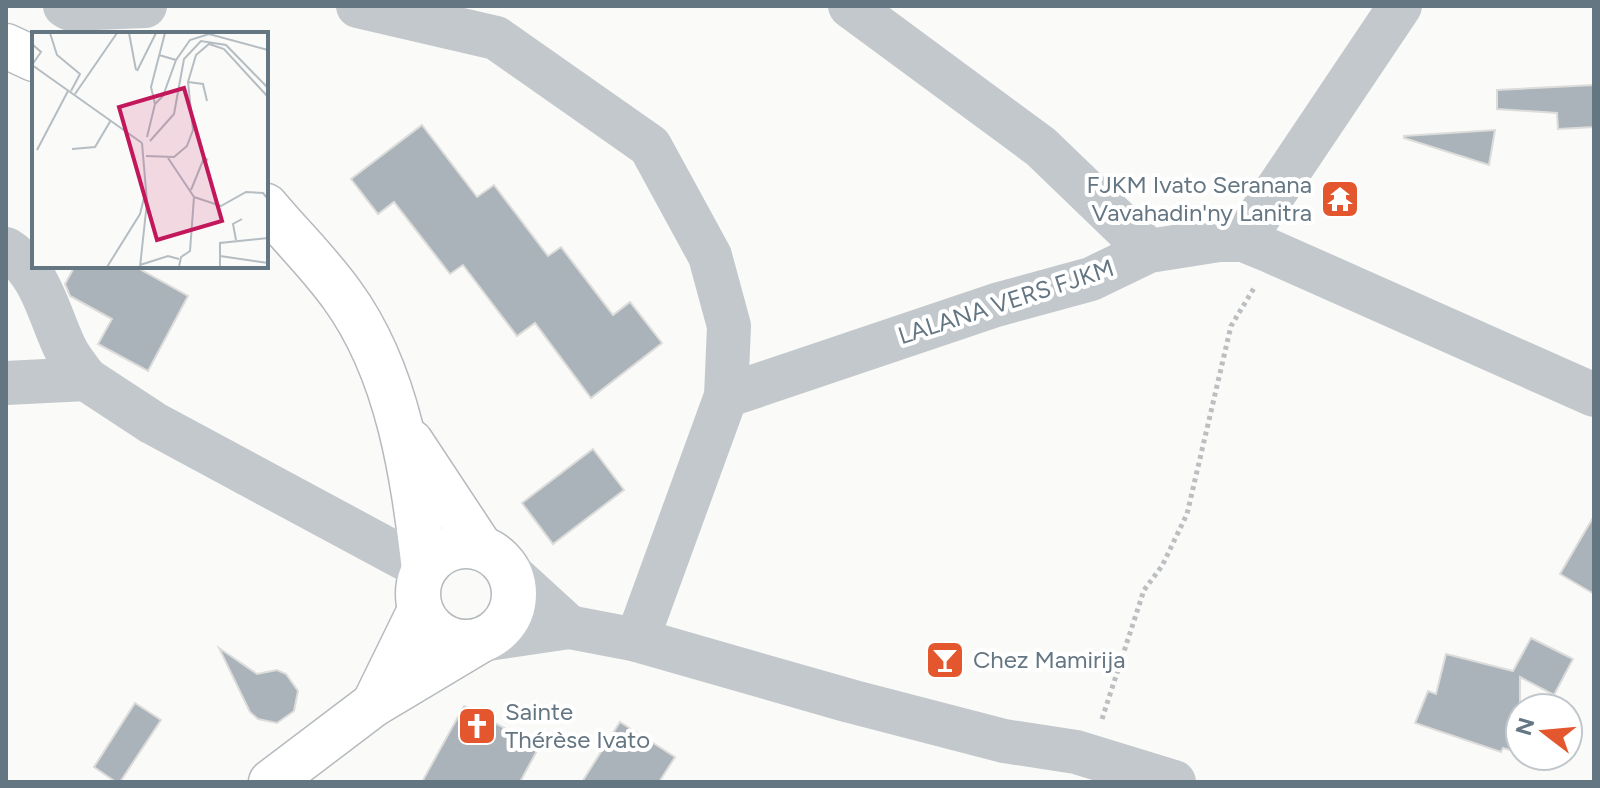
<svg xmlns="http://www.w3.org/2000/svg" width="1600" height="788" font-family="Figtree,sans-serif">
<rect width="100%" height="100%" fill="#fafaf8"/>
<!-- building -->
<g fill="#aab3b9" stroke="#dcdcda" stroke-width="2">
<path d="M1594 85V127L1558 129 1557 113 1497 109V90Z"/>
<path d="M422 125 477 197 494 185 548 256 561 247 613 315 630 302 662 343 591 398 535 323 517 336 463 265 450 274 394 202 378 214 351 179Z"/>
<path d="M1495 130 1489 165 1404 138V136Z"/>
<path d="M75 266H134L188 296 148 371 98 344 112 319 70 296 65 284Z"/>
<path d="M593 449 624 490 553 544 522 503Z"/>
<path d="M1594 516V594L1560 574Z"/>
<path d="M1531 638 1573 659 1554 695 1520 677V753L1503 748 1501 752 1415 723 1428 691 1436 694 1446 654 1513 671Z"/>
<path d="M219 648 257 674 277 670 286 674 298 691 294 711 277 723 258 719 250 712Z"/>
<path d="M135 703 161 720 120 782H116L94 767Z"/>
<path d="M464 706 539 747 520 782H422Z"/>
<path d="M620 722 675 757 659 782H582Z"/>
</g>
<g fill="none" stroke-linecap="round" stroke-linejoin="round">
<defs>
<g id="major">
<path d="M6 46 34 59"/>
<path d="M266 206C291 236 320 264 342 295 399 373 413 476 424 569"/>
<path d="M411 442 481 548"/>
<circle cx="466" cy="594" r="48"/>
<path d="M374 704 420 610"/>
<path d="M271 782 374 704 481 640"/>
</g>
</defs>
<!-- major casing -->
<use href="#major" stroke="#b5babe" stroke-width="47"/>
<!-- path -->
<path stroke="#bbbfc2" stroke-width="5" stroke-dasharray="4 4" stroke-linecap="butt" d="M1102 719 1144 590 1162 566 1187 514 1231 326 1254 288"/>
<!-- minor -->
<g stroke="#c3c8cc" stroke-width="44">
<path d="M65 6 70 9 145 6"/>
<path d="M358 6 496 38 650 146 710 256 729 326 726 396 637 640"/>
<path d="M850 6 1041 147 1149 251"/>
<path d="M1243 240 1400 6"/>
<path d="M6 249C41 271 48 312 65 348 70 359 79 369 86 379"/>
<path d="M6 383 86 379 153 423 424 569"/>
<path d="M726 396 996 305 1091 279 1149 251 1219 240H1243L1270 251 1594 395"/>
<path d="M510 573 569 627"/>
<path d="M481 640 569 627 637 640 850 701 1004 741 1076 752 1174 782"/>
</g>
<!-- major -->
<use href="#major" stroke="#fff" stroke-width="44"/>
</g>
<!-- icons -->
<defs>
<symbol id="temple-square" viewBox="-11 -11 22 22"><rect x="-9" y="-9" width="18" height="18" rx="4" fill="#e4572e" stroke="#fff"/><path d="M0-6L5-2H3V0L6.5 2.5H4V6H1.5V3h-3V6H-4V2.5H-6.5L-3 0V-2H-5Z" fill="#fff"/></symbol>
<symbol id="bar-square" viewBox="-11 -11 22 22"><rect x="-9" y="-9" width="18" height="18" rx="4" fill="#e4572e" stroke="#fff"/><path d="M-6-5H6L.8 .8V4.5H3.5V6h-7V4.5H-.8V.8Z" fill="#fff"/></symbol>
<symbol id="church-square" viewBox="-11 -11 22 22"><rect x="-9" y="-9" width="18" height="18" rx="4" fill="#e4572e" stroke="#fff"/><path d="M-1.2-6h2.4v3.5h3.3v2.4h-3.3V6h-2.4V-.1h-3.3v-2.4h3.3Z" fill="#fff"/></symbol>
</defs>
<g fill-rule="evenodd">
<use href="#temple-square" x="1318" y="177" width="44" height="44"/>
<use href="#bar-square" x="923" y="638" width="44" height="44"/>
<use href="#church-square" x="455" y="704" width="44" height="44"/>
</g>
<g text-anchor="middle" stroke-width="8" stroke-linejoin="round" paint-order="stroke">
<!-- poi labels -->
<g font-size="24" fill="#657683" stroke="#fff" text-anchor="start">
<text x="1312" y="193" text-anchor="end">FJKM Ivato Seranana<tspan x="1312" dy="28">Vavahadin'ny Lanitra</tspan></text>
<text x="973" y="668">Chez Mamirija</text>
<text x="505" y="720">Sainte<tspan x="505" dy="28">Thérèse Ivato</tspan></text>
</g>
<!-- street labels -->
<g font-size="24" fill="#657683" stroke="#fff">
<text transform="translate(1006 302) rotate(-18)" y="8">LALANA VERS FJKM</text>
</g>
</g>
<!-- overview -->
<g transform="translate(32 32)">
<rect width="236" height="236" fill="#fafaf8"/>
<path fill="none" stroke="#b5bdc2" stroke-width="2" d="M18 1 25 23 48 42 39 59M97 1 104 38M0 12 9 20 0 33M127 23 144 28 158 8 177 2 236 18M0 33 110 111M105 39 124 1M156 50 171 52 175 69M43 62 85 1M123 72 131 64 144 28M115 105 123 72 119 55 133 1M118 109 142 82 152 27 169 9 194 13 236 56M40 117 63 115 79 88M5 118 36 59M114 124 142 125 155 114 161 98 156 50 164 23 177 12 192 17 236 65M136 126 162 165 158 219 149 225 147 235M159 158 172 126 176 128M162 165 189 174 214 160 231 161 236 167M204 208 201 192 210 187M188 224 236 231M108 233 136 224 147 227M75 235 108 182 113 162M108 235 115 170 110 111M188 235V211L236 206"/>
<path fill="#c2185b" fill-opacity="0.15" stroke="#c2185b" stroke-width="4" d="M152 56 190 189 125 208 87 75Z"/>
<rect width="236" height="236" fill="none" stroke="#657683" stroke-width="4"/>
</g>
<!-- border -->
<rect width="1600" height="788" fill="none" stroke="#657683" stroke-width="16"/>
<!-- north arrow -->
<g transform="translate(1544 732) rotate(286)"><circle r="38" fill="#ffffff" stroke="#c1c8cd" stroke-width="2"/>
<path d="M0-6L14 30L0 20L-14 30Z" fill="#e4572e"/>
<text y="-12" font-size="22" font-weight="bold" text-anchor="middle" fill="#657683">N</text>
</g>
</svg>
